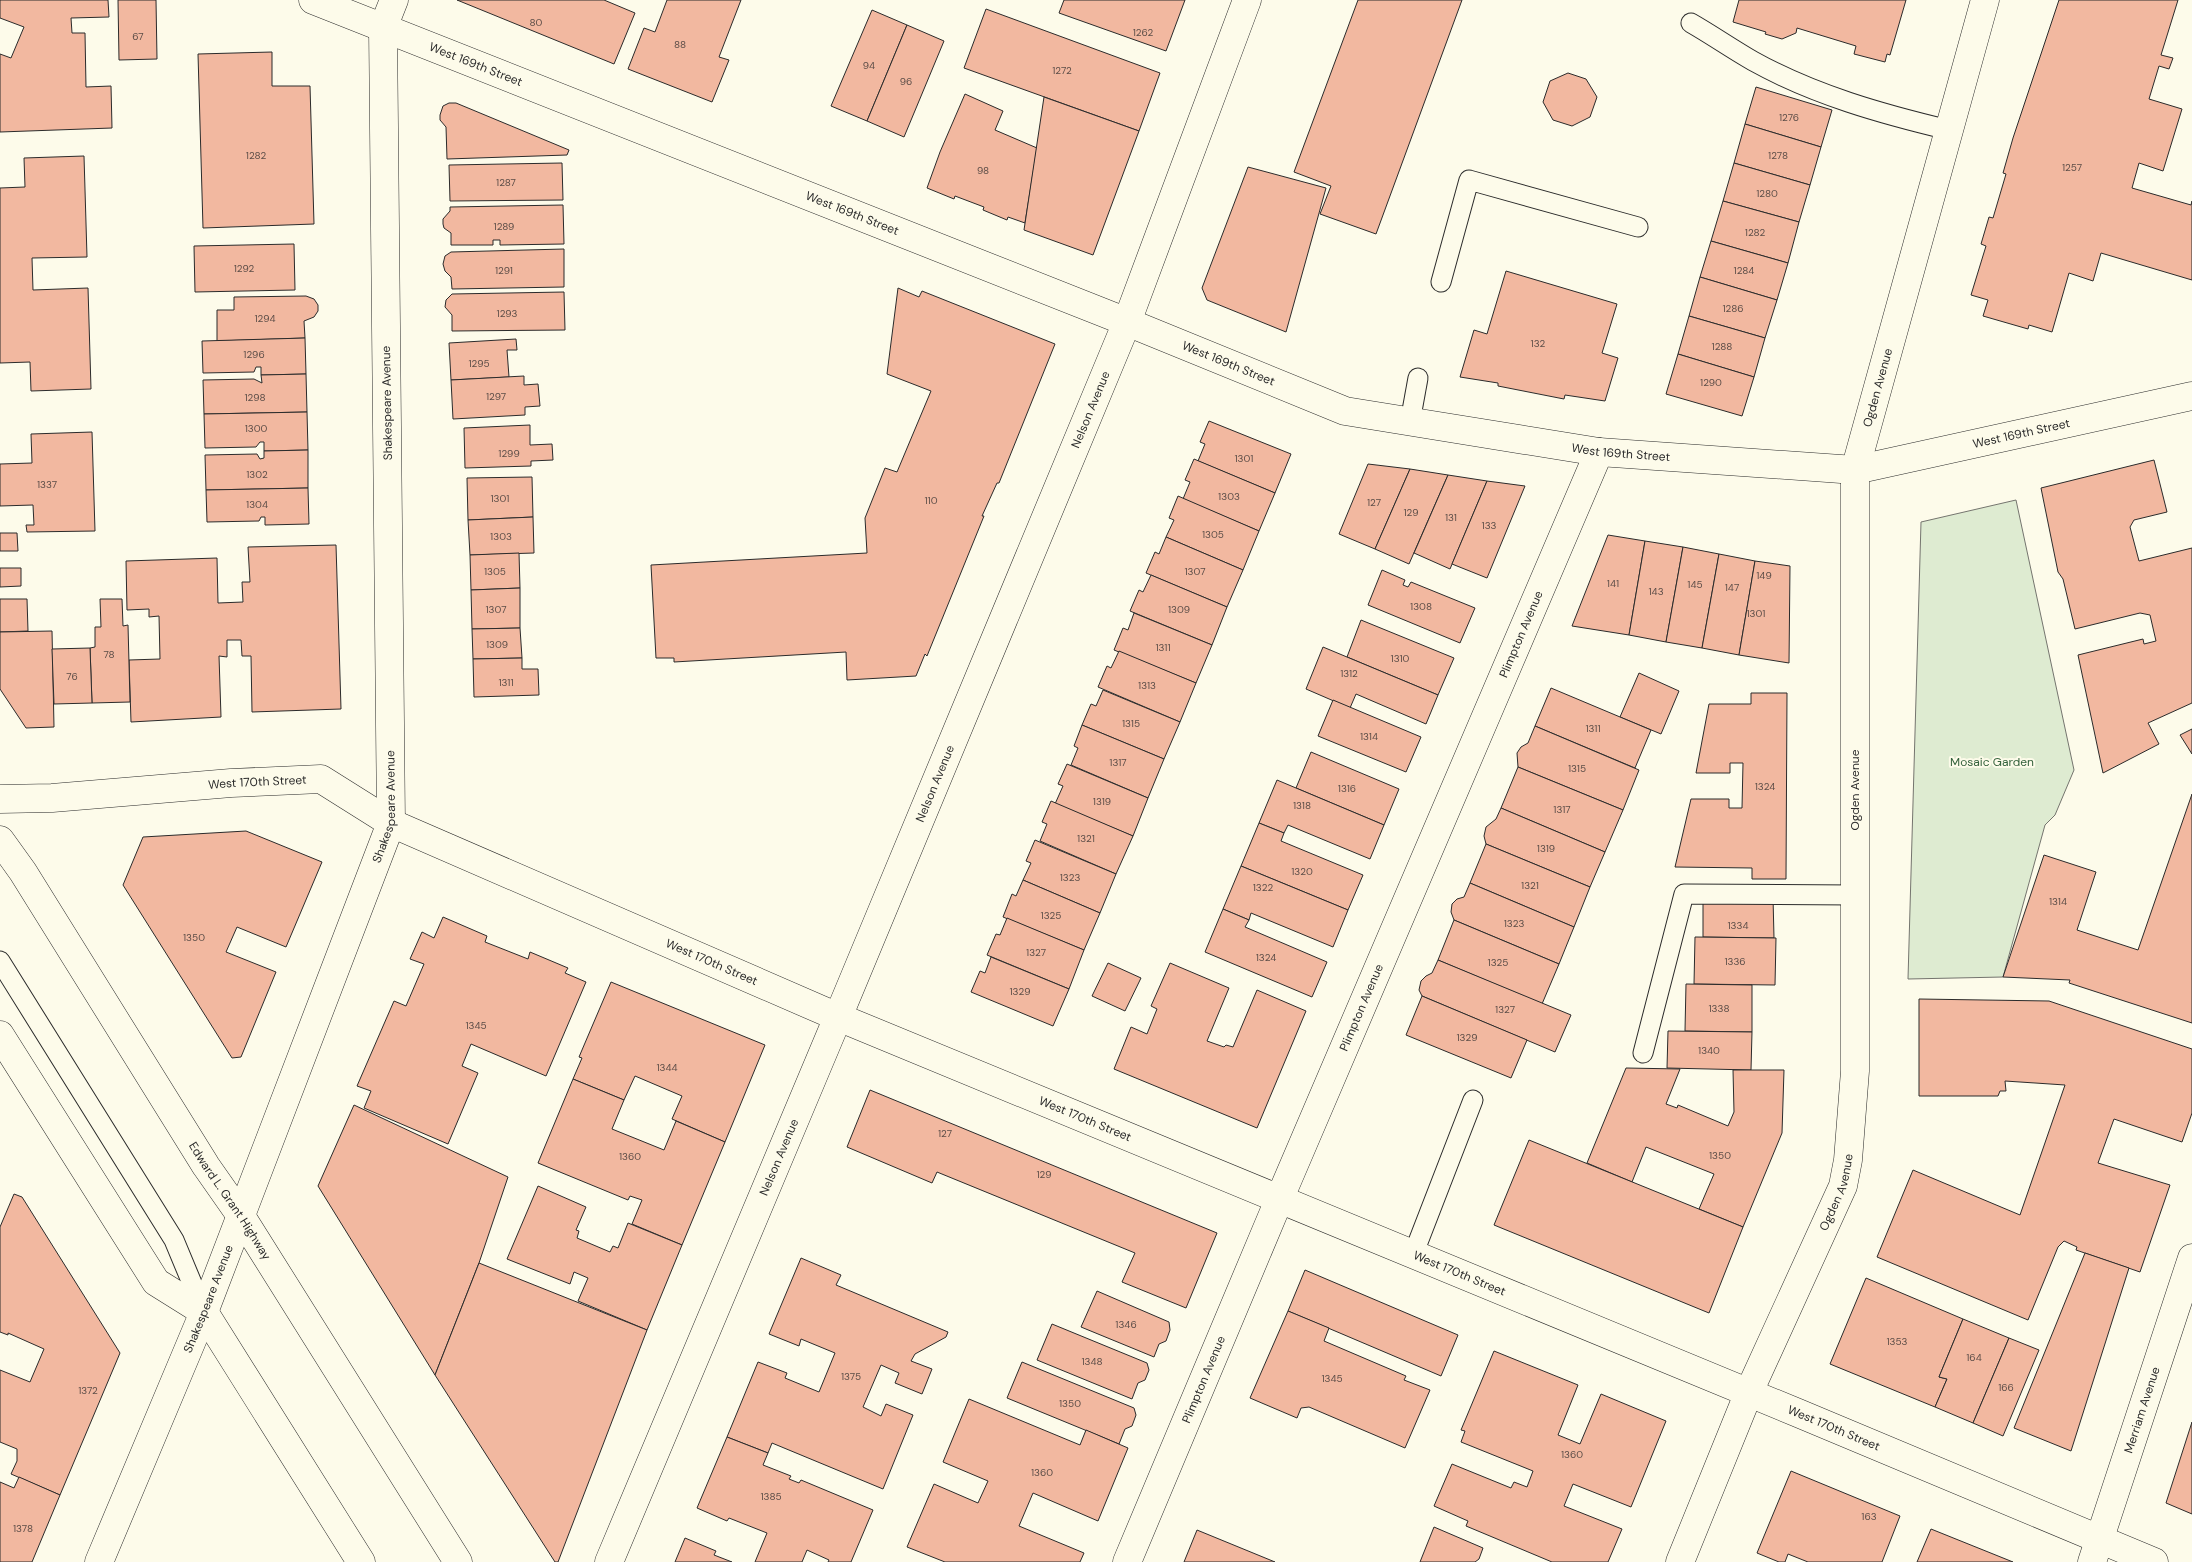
<svg xmlns="http://www.w3.org/2000/svg" width="2192" height="1562" font-family="'DM Sans',sans-serif">
<rect width="100%" height="100%" fill="#fdfbea"/>
<!-- green -->
<path fill="#deebd1" stroke="#74746e" d="M2016 500 2074 770 2055 815 2045 825 2003 977 1908 979 1921 522Z"/>
<!-- building -->
<g fill="#f2b8a0" stroke="#2b2b2b">
<path d="M0 0H108L109 17 71 18 72 33H85L86 87 111 86 112 128 0 132V54L11 58 24 27 0 18Z"/>
<path d="M118 0H156L157 59 119 60Z"/>
<path d="M457 0H604L635 13 614 64Z"/>
<path d="M667 0H741L719 57 729 60 712 102 628 69 644 28 655 32Z"/>
<path d="M1064 0H1185L1166 51 1059 13Z"/>
<path d="M1358 0H1462L1376 234 1320 214 1331 186 1294 172Z"/>
<path d="M1739 0H1906L1890 55 1887 54 1885 62 1854 54 1856 46 1797 28 1796 33 1782 39 1765 34 1766 32 1733 22Z"/>
<path d="M2059 0H2178L2161 55 2173 58 2169 69 2159 66 2149 99 2182 109 2163 171 2139 163 2132 188 2191 205 2192 201V280L2101 253 2093 281 2069 273 2052 332 2029 325 2028 329 1983 316 1988 300 1971 295 1986 246 1981 244 1989 217 1993 218 2006 174 2003 173 2013 138Z"/>
<path d="M986 9 1160 73 1139 131 964 68Z"/>
<path d="M872 10 907 25 867 121 831 106Z"/>
<path d="M907 25 944 41 904 137 867 121Z"/>
<path d="M272 52V86H310L314 224 203 228 198 54Z"/>
<path d="M1568 73 1586 79 1597 97 1590 117 1572 126 1553 120 1543 102 1550 81Z"/>
<path d="M1756 87 1832 110 1821 147 1745 124Z"/>
<path d="M965 94 1003 111 995 130 1037 148 1025 223 1008 217 1007 220 983 210 984 207 955 196 954 199 927 188 940 152Z"/>
<path d="M1044 97 1139 131 1093 255 1024 230Z"/>
<path d="M449 103H456L569 150 567 155 447 159 446 127 440 120V115L443 106Z"/>
<path d="M1745 124 1821 147 1810 185 1734 163Z"/>
<path d="M84 156 87 257 32 258 33 290 88 288 91 389 31 391 30 362 0 363V188L25 187 24 158Z"/>
<path d="M562 163 563 200 450 201 449 165Z"/>
<path d="M1734 163 1810 185 1799 222 1723 201Z"/>
<path d="M1248 167 1326 188 1286 332 1207 300 1202 288Z"/>
<path d="M1723 201 1799 222 1788 263 1711 241Z"/>
<path d="M563 205 564 244 500 245V240H493V245H451V233L444 228 443 224V219L450 211V207Z"/>
<path d="M1711 241 1788 263 1777 300 1700 277Z"/>
<path d="M294 244 295 290 195 292 194 246Z"/>
<path d="M564 249V287L452 289 451 277 445 271 443 264 445 256 451 252Z"/>
<path d="M1506 271 1617 304 1602 353 1618 358 1605 401 1565 395 1564 399 1498 386V383L1460 377 1474 330 1487 334Z"/>
<path d="M1700 277 1777 300 1765 338 1689 316Z"/>
<path d="M898 288 919 297 922 291 1055 344 999 483H997L982 516H984L927 656 925 654 916 676 847 680 846 652 674 662V658H656L651 565 867 553 865 518 885 468 897 472 931 391 887 374Z"/>
<path d="M564 292 565 330 452 331V315L445 307 446 300 452 294Z"/>
<path d="M306 296 314 299 318 305V311L314 317 304 321 305 338 217 341V310H234V297Z"/>
<path d="M1689 316 1765 338 1754 377 1678 354Z"/>
<path d="M305 338 306 374 261 375V367H256L254 372 203 373 202 341Z"/>
<path d="M516 339 517 350H507L509 377 451 380 449 343Z"/>
<path d="M1678 354 1754 377 1742 416 1666 394Z"/>
<path d="M306 374 307 412 204 414 203 380 254 379 262 383 261 375Z"/>
<path d="M524 376V385L538 384 540 406 525 407V415L453 419 451 380Z"/>
<path d="M307 412 308 450 264 451V442H260L256 447 205 448 204 414Z"/>
<path d="M1209 421 1291 454 1275 493 1198 461 1205 444 1200 442Z"/>
<path d="M530 425V445L552 444 553 460 531 461V466L465 468 464 428Z"/>
<path d="M92 432 95 531 27 532 26 525H34L33 505 0 506V464L32 463 31 434Z"/>
<path d="M308 450V488L206 490 205 455 257 454 260 459 264 458V451Z"/>
<path d="M1194 459 1275 493 1259 531 1183 499 1190 482 1185 480Z"/>
<path d="M2154 460 2167 512 2134 520 2130 527 2139 561 2192 548V703L2148 723 2159 744 2103 773 2078 655 2143 639 2144 644 2156 641 2150 615 2140 613 2075 629 2063 579 2058 572 2041 488Z"/>
<path d="M1368 464 1410 469 1375 549 1339 534Z"/>
<path d="M1410 469 1448 475 1409 564 1375 549Z"/>
<path d="M1448 475 1487 481 1450 569 1414 553Z"/>
<path d="M532 477 533 517 468 520 467 478Z"/>
<path d="M1487 481 1525 486 1487 578 1452 564Z"/>
<path d="M308 488 309 524 265 525V517H261L259 521 207 522 206 490Z"/>
<path d="M1178 496 1259 531 1243 570 1166 537 1174 520 1169 518Z"/>
<path d="M533 517 534 553 470 555 468 520Z"/>
<path d="M0 533H17L18 551H0Z"/>
<path d="M1608 535 1645 541 1629 635 1572 626Z"/>
<path d="M1166 537 1243 570 1227 607 1146 573 1155 552 1159 554Z"/>
<path d="M1645 541 1683 547 1666 642 1629 635Z"/>
<path d="M336 545 341 709 252 712 251 656H242L241 640H227V657L219 656 221 717 131 722 129 660 160 659 159 616 149 617V609L127 610 126 561 217 558 218 603 243 602 242 582H250L248 547Z"/>
<path d="M1683 547 1719 554 1702 648 1666 642Z"/>
<path d="M519 553 520 588 471 590 470 555Z"/>
<path d="M1719 554 1755 561 1739 655 1702 648Z"/>
<path d="M1755 561 1790 566 1789 663 1739 655Z"/>
<path d="M0 568H21V586L0 587Z"/>
<path d="M1382 570 1405 580 1403 585 1408 587 1411 582 1475 608 1460 643 1368 605Z"/>
<path d="M1151 575 1227 607 1212 645 1130 611 1139 590 1143 592Z"/>
<path d="M520 588V628L472 629 471 590Z"/>
<path d="M0 599H27L28 631 0 632Z"/>
<path d="M100 599H122L123 626 128 625 130 702 92 703 90 648 95 647V627H101Z"/>
<path d="M1134 613 1212 645 1196 683 1114 650 1123 628 1128 630Z"/>
<path d="M1361 620 1454 658 1438 695 1347 657Z"/>
<path d="M520 628 522 658 473 659 472 629Z"/>
<path d="M52 631 54 727 26 728 0 689V632Z"/>
<path d="M1323 647 1438 695 1426 724 1356 694 1350 708 1306 689Z"/>
<path d="M90 648 92 703 54 704 52 649Z"/>
<path d="M1119 651 1196 683 1180 722 1098 687 1107 666 1111 668Z"/>
<path d="M522 658V669H538L539 695 474 697 473 659Z"/>
<path d="M1639 673 1679 691 1661 734 1620 717Z"/>
<path d="M1551 688 1651 730 1635 768 1535 726Z"/>
<path d="M1103 690 1180 722 1164 759 1082 725 1091 704 1096 706Z"/>
<path d="M1751 693H1787L1786 879H1752V868L1675 867 1691 799H1729V808H1742L1743 763H1730V773H1696L1709 704H1751Z"/>
<path d="M1333 700 1421 737 1406 772 1318 736Z"/>
<path d="M1082 725 1164 759 1148 798 1071 765 1078 748 1074 746Z"/>
<path d="M1535 726 1639 770 1623 810 1518 767 1517 753 1521 747 1528 743Z"/>
<path d="M2192 729V754L2180 735Z"/>
<path d="M1311 752 1399 789 1384 825 1296 788Z"/>
<path d="M1067 764 1148 798 1133 836 1055 804 1063 786 1058 784Z"/>
<path d="M1518 767 1623 810 1605 852 1501 808Z"/>
<path d="M1277 780 1384 825 1370 859 1288 825 1284 833 1259 823Z"/>
<path d="M2192 794V1023L2069 983 2070 980 2003 977 2044 855 2096 872 2077 930 2138 950Z"/>
<path d="M1051 801 1133 836 1116 874 1040 841 1047 824 1042 822Z"/>
<path d="M1501 808 1605 852 1590 887 1486 844 1484 836 1486 827 1496 819Z"/>
<path d="M1259 823 1284 833 1281 841 1363 875 1348 910 1241 866Z"/>
<path d="M246 831 322 862 286 947 237 927 226 952 276 972 241 1057 232 1058 123 885 143 837Z"/>
<path d="M1035 840 1116 874 1100 913 1023 880 1031 863 1026 861Z"/>
<path d="M1486 844 1590 887 1574 927 1470 883Z"/>
<path d="M1241 866 1348 910 1333 947 1251 913 1249 920 1223 909Z"/>
<path d="M1023 880 1100 913 1084 950 1003 917 1012 894 1016 896Z"/>
<path d="M1470 883 1574 927 1559 964 1454 920 1451 912 1452 904 1457 899 1464 897Z"/>
<path d="M1703 897H1773L1774 938 1703 937Z"/>
<path d="M1223 909 1249 920 1245 927 1327 962 1312 997 1205 952Z"/>
<path d="M443 917 487 936 485 942 528 959 530 952 568 968 565 973 586 982 546 1076 471 1044 462 1066 478 1073 448 1144 364 1108 371 1091 357 1086 394 1001 406 1006 424 964 410 959 422 932 434 938Z"/>
<path d="M1007 918 1084 950 1069 989 987 955 996 934 1000 935Z"/>
<path d="M1454 920 1559 964 1542 1004 1438 960Z"/>
<path d="M1695 937 1776 938 1775 985 1694 984Z"/>
<path d="M991 957 1069 989 1053 1026 971 992 980 971 985 973Z"/>
<path d="M1438 960 1571 1015 1555 1052 1422 996 1419 990 1421 981 1426 976 1432 973Z"/>
<path d="M1108 963 1141 978 1125 1011 1092 996Z"/>
<path d="M1170 963 1229 988 1207 1041 1224 1047 1226 1045 1233 1047 1257 990 1306 1011 1257 1128 1114 1069 1131 1027 1147 1034 1157 1009 1151 1006Z"/>
<path d="M611 982 765 1045 725 1142 672 1119 682 1096 635 1076 624 1100 573 1079 582 1058 579 1057Z"/>
<path d="M1686 984 1752 985V1032L1685 1031Z"/>
<path d="M1422 996 1527 1040 1511 1078 1406 1035Z"/>
<path d="M1919 999 2049 1001 2192 1049V1113L2182 1142 2114 1119 2098 1163 2170 1185 2140 1272 2076 1250 2077 1247 2064 1241 2058 1247 2028 1320 1877 1257 1913 1170 2020 1215 2065 1085 2005 1081 2006 1091H2000L1998 1096H1919Z"/>
<path d="M1668 1031 1752 1032 1751 1070 1667 1068Z"/>
<path d="M1626 1068 1680 1069 1666 1104 1677 1108 1678 1105 1728 1126 1734 1112 1733 1070H1784L1782 1133 1743 1227 1699 1209 1714 1174 1646 1147 1632 1182 1587 1163Z"/>
<path d="M573 1079 624 1100 612 1129 664 1150 676 1121 725 1142 682 1245 632 1224 642 1200 630 1196 628 1200 538 1163Z"/>
<path d="M870 1090 1217 1233 1186 1308 1122 1282 1135 1253 937 1172 932 1183 847 1147Z"/>
<path d="M354 1105 508 1177 479 1263 435 1375 318 1186Z"/>
<path d="M1529 1140 1743 1227 1709 1313 1494 1225Z"/>
<path d="M538 1186 586 1207 576 1230 579 1231 577 1238 610 1252 613 1246 618 1248 628 1223 682 1245 647 1330 578 1301 588 1278 574 1272 570 1284 507 1259Z"/>
<path d="M14 1194 22 1197 120 1353 60 1495 11 1474 17 1461V1449L0 1442V1370L30 1382 44 1349 8 1333V1335L0 1332V1227Z"/>
<path d="M2085 1253 2129 1268 2071 1451 2014 1428Z"/>
<path d="M801 1258 841 1275 836 1285 948 1332 946 1337 915 1354 911 1361 932 1369 922 1394 895 1383 899 1373 881 1365 863 1407 881 1416 886 1404 913 1415 883 1489 772 1443 768 1453 727 1437 758 1362 787 1373 785 1378 819 1392 835 1353 801 1339 799 1346 769 1334Z"/>
<path d="M479 1263 647 1330 558 1562H555L435 1375Z"/>
<path d="M1305 1270 1458 1335 1441 1376 1288 1311Z"/>
<path d="M1866 1278 1963 1319 1939 1377 1947 1379 1935 1407 1830 1364Z"/>
<path d="M1097 1291 1169 1322 1170 1330 1166 1341 1159 1344 1154 1357 1081 1327Z"/>
<path d="M1288 1311 1329 1328 1324 1341 1406 1376 1404 1380 1430 1390 1405 1448 1309 1407 1301 1408 1297 1418 1250 1398Z"/>
<path d="M1963 1319 2009 1338 1973 1423 1935 1407 1947 1379 1939 1377Z"/>
<path d="M1052 1324 1147 1363 1149 1370 1145 1380 1138 1383 1132 1399 1037 1360Z"/>
<path d="M2009 1338 2039 1350 2003 1436 1973 1423Z"/>
<path d="M1494 1351 1578 1385 1558 1435 1580 1444 1601 1394 1666 1421 1631 1507 1573 1484 1564 1506 1622 1529 1608 1562H1552L1466 1526 1468 1521 1434 1506 1452 1464 1511 1488 1514 1482 1527 1487 1533 1471 1461 1442 1465 1431 1461 1430Z"/>
<path d="M1022 1362 1134 1408 1136 1415 1132 1426 1125 1429 1119 1444 1007 1398Z"/>
<path d="M969 1399 1080 1445 1086 1430 1128 1448 1098 1521 1033 1493 1019 1526 1084 1553 1080 1562H945L907 1547 934 1484 978 1503 988 1481 943 1462Z"/>
<path d="M2192 1422V1514L2166 1503Z"/>
<path d="M727 1437 768 1453 763 1465 791 1476 789 1479 799 1483 801 1480 873 1510 851 1562H828L829 1560 807 1550 802 1562H755L767 1533 729 1518 727 1521 697 1508Z"/>
<path d="M1791 1471 1900 1516 1882 1562H1808L1788 1554 1785 1562H1779L1757 1553Z"/>
<path d="M19 1477 60 1495 32 1562H0V1482L14 1488Z"/>
<path d="M1434 1527 1483 1548 1479 1559 1475 1562H1420Z"/>
<path d="M1931 1529 2013 1562H1917Z"/>
<path d="M1197 1530 1275 1562H1184Z"/>
<path d="M685 1538 716 1551 714 1555 732 1562H675Z"/>
</g>
<g fill="none" stroke-linecap="round" stroke-linejoin="round">
<defs>
<g id="lane">
<path d="M1691 23C1712 35 1732 49 1753 61 1814 95 1882 114 1949 130"/>
<path d="M1441 282 1469 180 1638 227"/>
<path d="M1410 422 1418 378"/>
<path d="M0 961 174 1240 204 1312"/>
<path d="M1643 1053 1684 894 1855 895"/>
<path d="M1413 1255 1473 1100"/>
</g>
<g id="street">
<path id="s1" d="M313 0 1127 322 1345 411 1599 452 1855 470 2192 396"/>
<path id="s2" d="M0 799 52 798 231 783 321 779 391 823 838 1017 1798 1413 2154 1562"/>
<path id="s3" d="M99 1562 204 1312 391 823 383 28 394 0"/>
<path id="s4" d="M609 1562 838 1017 1127 322 1247 0"/>
<path id="s5" d="M1127 1562 1279 1200 1599 452"/>
<path id="s6" d="M2092 1562 2192 1258"/>
</g>
<g id="secondary">
<path id="s7" d="M0 840 23 872 206 1166 241 1216 458 1562"/>
<path d="M0 1035 156 1282 204 1312 361 1562"/>
<path id="s8" d="M1680 1562 1749 1392 1843 1186 1848 1160 1855 1071V470L1985 0"/>
</g>
</defs>
<!-- lane casing -->
<use href="#lane" stroke="#2b2b2b" stroke-width="21"/>
<!-- street casing -->
<use href="#street" stroke="#2b2b2b" stroke-width="29"/>
<!-- secondary casing -->
<use href="#secondary" stroke="#2b2b2b" stroke-width="29"/>
<!-- lane -->
<use href="#lane" stroke="#fdfbea" stroke-width="19"/>
<!-- street -->
<use href="#street" stroke="#fdfbea" stroke-width="28"/>
<!-- secondary -->
<use href="#secondary" stroke="#fdfbea" stroke-width="28"/>
</g>
<g text-anchor="middle" stroke-width="4" stroke-linejoin="round" paint-order="stroke">
<!-- number labels -->
<g font-size="10" fill="#5d4e48">
<text x="536" y="26">80</text>
<text x="1143" y="36">1262</text>
<text x="138" y="40">67</text>
<text x="680" y="48">88</text>
<text x="869" y="69">94</text>
<text x="1062" y="74">1272</text>
<text x="906" y="85">96</text>
<text x="1789" y="121">1276</text>
<text x="256" y="159">1282</text>
<text x="1778" y="159">1278</text>
<text x="2072" y="171">1257</text>
<text x="983" y="174">98</text>
<text x="506" y="186">1287</text>
<text x="1767" y="197">1280</text>
<text x="504" y="230">1289</text>
<text x="1755" y="236">1282</text>
<text x="244" y="272">1292</text>
<text x="504" y="274">1291</text>
<text x="1744" y="274">1284</text>
<text x="1733" y="312">1286</text>
<text x="507" y="317">1293</text>
<text x="265" y="322">1294</text>
<text x="1538" y="347">132</text>
<text x="1722" y="350">1288</text>
<text x="254" y="358">1296</text>
<text x="479" y="367">1295</text>
<text x="1711" y="386">1290</text>
<text x="496" y="400">1297</text>
<text x="255" y="401">1298</text>
<text x="256" y="432">1300</text>
<text x="509" y="457">1299</text>
<text x="1244" y="462">1301</text>
<text x="257" y="478">1302</text>
<text x="47" y="488">1337</text>
<text x="1229" y="500">1303</text>
<text x="500" y="502">1301</text>
<text x="931" y="504">110</text>
<text x="1374" y="506">127</text>
<text x="257" y="508">1304</text>
<text x="1411" y="516">129</text>
<text x="1451" y="521">131</text>
<text x="1489" y="529">133</text>
<text x="1213" y="538">1305</text>
<text x="501" y="540">1303</text>
<text x="495" y="575">1305</text>
<text x="1195" y="575">1307</text>
<text x="1764" y="579">149</text>
<text x="1613" y="587">141</text>
<text x="1695" y="588">145</text>
<text x="1732" y="591">147</text>
<text x="1656" y="595">143</text>
<text x="1421" y="610">1308</text>
<text x="496" y="613">1307</text>
<text x="1179" y="613">1309</text>
<text x="1756" y="617">1301</text>
<text x="497" y="648">1309</text>
<text x="1163" y="651">1311</text>
<text x="109" y="658">78</text>
<text x="1400" y="662">1310</text>
<text x="1349" y="677">1312</text>
<text x="72" y="680">76</text>
<text x="506" y="686">1311</text>
<text x="1147" y="689">1313</text>
<text x="1131" y="727">1315</text>
<text x="1593" y="732">1311</text>
<text x="1369" y="740">1314</text>
<text x="1118" y="766">1317</text>
<text x="1577" y="772">1315</text>
<text x="1765" y="790">1324</text>
<text x="1347" y="792">1316</text>
<text x="1102" y="805">1319</text>
<text x="1302" y="809">1318</text>
<text x="1562" y="813">1317</text>
<text x="1086" y="842">1321</text>
<text x="1546" y="852">1319</text>
<text x="1302" y="875">1320</text>
<text x="1070" y="881">1323</text>
<text x="1530" y="889">1321</text>
<text x="1263" y="891">1322</text>
<text x="2058" y="905">1314</text>
<text x="1051" y="919">1325</text>
<text x="1514" y="927">1323</text>
<text x="1738" y="929">1334</text>
<text x="194" y="941">1350</text>
<text x="1036" y="956">1327</text>
<text x="1266" y="961">1324</text>
<text x="1735" y="965">1336</text>
<text x="1498" y="966">1325</text>
<text x="1020" y="995">1329</text>
<text x="1719" y="1012">1338</text>
<text x="1505" y="1013">1327</text>
<text x="476" y="1029">1345</text>
<text x="1467" y="1041">1329</text>
<text x="1709" y="1054">1340</text>
<text x="667" y="1071">1344</text>
<text x="945" y="1137">127</text>
<text x="1720" y="1159">1350</text>
<text x="630" y="1160">1360</text>
<text x="1044" y="1178">129</text>
<text x="1126" y="1328">1346</text>
<text x="1897" y="1345">1353</text>
<text x="1974" y="1361">164</text>
<text x="1092" y="1365">1348</text>
<text x="851" y="1380">1375</text>
<text x="1332" y="1382">1345</text>
<text x="2006" y="1391">166</text>
<text x="88" y="1394">1372</text>
<text x="1070" y="1407">1350</text>
<text x="1572" y="1458">1360</text>
<text x="1042" y="1476">1360</text>
<text x="771" y="1500">1385</text>
<text x="1869" y="1520">163</text>
<text x="23" y="1532">1378</text>
</g>
<!-- street labels -->
<g font-size="12" fill="#2b2b2b" stroke="#fdfbea">
<text dy="4" stroke="none"><textPath href="#s1" startOffset="175">West 169th Street</textPath></text>
<text dy="4" stroke="none"><textPath href="#s1" startOffset="580">West 169th Street</textPath></text>
<text dy="4" stroke="none"><textPath href="#s1" startOffset="985">West 169th Street</textPath></text>
<text dy="4" stroke="none"><textPath href="#s8" startOffset="1212">Ogden Avenue</textPath></text>
<text transform="translate(387 403) rotate(-91)" y="4">Shakespeare Avenue</text>
<text dy="4" stroke="none"><textPath href="#s4" startOffset="1249">Nelson Avenue</textPath></text>
<text dy="4" stroke="none"><textPath href="#s1" startOffset="1795">West 169th Street</textPath></text>
<text dy="4" stroke="none"><textPath href="#s1" startOffset="1390">West 169th Street</textPath></text>
<text dy="4" stroke="none"><textPath href="#s5" startOffset="1008">Plimpton Avenue</textPath></text>
<text dy="4" stroke="none"><textPath href="#s2" startOffset="258">West 170th Street</textPath></text>
<text dy="4" stroke="none"><textPath href="#s4" startOffset="844">Nelson Avenue</textPath></text>
<text transform="translate(1855 790) rotate(-90)" y="4">Ogden Avenue</text>
<text dy="4" stroke="none"><textPath href="#s3" startOffset="810">Shakespeare Avenue</textPath></text>
<text dy="4" stroke="none"><textPath href="#s2" startOffset="754">West 170th Street</textPath></text>
<text dy="4" stroke="none"><textPath href="#s5" startOffset="602">Plimpton Avenue</textPath></text>
<text dy="4" stroke="none"><textPath href="#s2" startOffset="1159">West 170th Street</textPath></text>
<text dy="4" stroke="none"><textPath href="#s4" startOffset="439">Nelson Avenue</textPath></text>
<text dy="4" stroke="none"><textPath href="#s8" startOffset="402">Ogden Avenue</textPath></text>
<text dy="4" stroke="none"><textPath href="#s7" startOffset="428">Edward L. Grant Highway</textPath></text>
<text dy="4" stroke="none"><textPath href="#s2" startOffset="1564">West 170th Street</textPath></text>
<text dy="4" stroke="none"><textPath href="#s3" startOffset="285">Shakespeare Avenue</textPath></text>
<text dy="4" stroke="none"><textPath href="#s5" startOffset="198">Plimpton Avenue</textPath></text>
<text dy="4" stroke="none"><textPath href="#s6" startOffset="160">Merriam Avenue</textPath></text>
<text dy="4" stroke="none"><textPath href="#s2" startOffset="1969">West 170th Street</textPath></text>
</g>
<!-- park labels -->
<g font-size="12" fill="#34623c" stroke="#fdfbea">
<text x="1992" y="766">Mosaic Garden</text>
</g>
</g>
</svg>
